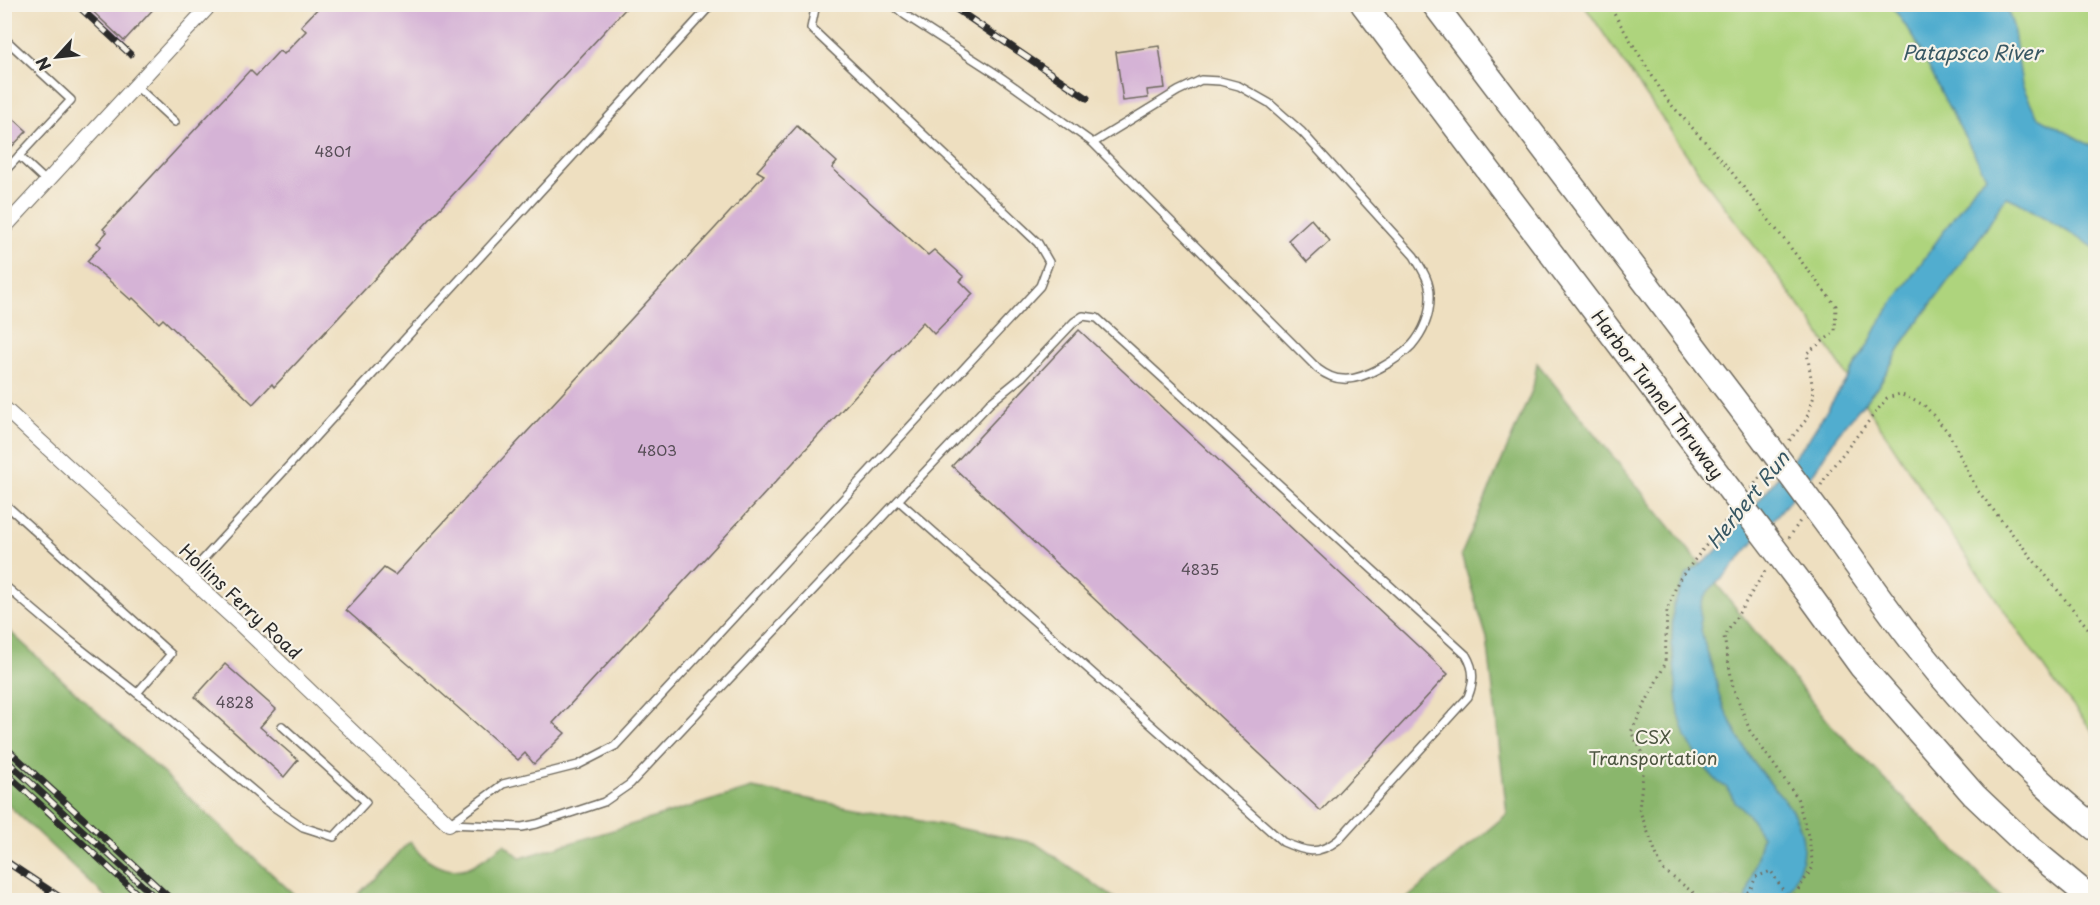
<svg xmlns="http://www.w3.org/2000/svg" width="2100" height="905" font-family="'Playpen Sans',sans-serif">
<rect width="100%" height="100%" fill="#f7f3e8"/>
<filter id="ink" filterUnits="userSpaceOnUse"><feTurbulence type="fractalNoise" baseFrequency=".0167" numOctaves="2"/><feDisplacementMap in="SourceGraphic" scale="12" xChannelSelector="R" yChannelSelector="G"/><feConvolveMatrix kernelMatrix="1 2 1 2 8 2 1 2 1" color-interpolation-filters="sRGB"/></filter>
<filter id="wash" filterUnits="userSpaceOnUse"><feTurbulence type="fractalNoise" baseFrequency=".008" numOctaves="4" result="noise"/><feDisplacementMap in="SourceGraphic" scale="24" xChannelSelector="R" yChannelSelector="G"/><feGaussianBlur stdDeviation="1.35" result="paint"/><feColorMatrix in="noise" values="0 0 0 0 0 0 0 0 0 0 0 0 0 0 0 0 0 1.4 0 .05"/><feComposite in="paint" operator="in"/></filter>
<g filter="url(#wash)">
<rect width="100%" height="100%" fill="#eedfc0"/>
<!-- green -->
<path fill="#aed47d" stroke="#6c8054" stroke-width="1.5" d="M1584 5H2095V734L2051 678 1951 534 1811 321 1703 178Z"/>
<!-- forest -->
<g fill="#8ab66c" stroke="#5a704c" stroke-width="1.5">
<path d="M1537 363 1831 725 2004 900H1405L1507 814 1487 638 1461 555 1533 388Z"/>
<path d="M5 627 300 900H109L5 802Z"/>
<path d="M752 788 1035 843 1117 900H353L410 841C421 860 444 875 467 868 480 863 493 852 504 844L521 858Z"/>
</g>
<!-- water -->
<path fill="#51adcf" stroke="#3e6c7d" stroke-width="1.5" d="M1891 5H2006L2013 26 2022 85 2037 116 2095 148V248L2018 202 2007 197 2003 201 1986 229 1907 337 1879 385 1837 435 1815 471 1723 578C1713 586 1704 593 1701 606 1696 627 1708 653 1714 673 1717 680 1717 688 1719 695 1727 717 1740 740 1752 760 1768 785 1793 802 1801 831 1808 858 1796 878 1785 900H1746C1751 879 1757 858 1762 836L1747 813 1736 803 1727 788 1718 782 1699 761 1686 737 1679 715 1672 642 1673 607 1687 574 1709 558 1726 541 1808 440 1867 347 1881 320 1977 184 1986 176 1947 104 1914 38Z"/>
<g id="blocks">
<!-- building -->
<g fill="#d5b3d6">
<path d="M85 4H158L124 41Z"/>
<path d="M322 4H630L274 387 272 384 253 404 163 319 159 323 133 298 131 300 87 261 101 246 97 243 107 232 103 229 250 70 256 76 279 51 284 54 306 31 301 26Z"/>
<path d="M1159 46 1165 88 1147 90 1148 98 1123 101 1116 52Z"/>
<path d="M4 110 27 131 4 155Z"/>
<path d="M797 126 837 162 832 168 928 255 934 250 964 277 960 281 973 294 934 334 923 322 553 723 565 733 534 764 525 753 518 760 346 610 384 568 395 575 764 175 757 171Z"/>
<path d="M1311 219 1330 241 1307 262 1288 240Z"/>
<path d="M1079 330 1448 674 1321 811 952 466Z"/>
<path d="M225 664 276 709 260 727 298 760 284 777 195 697Z"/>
</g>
</g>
</g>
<g filter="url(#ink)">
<use href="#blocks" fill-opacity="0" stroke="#6f6a5f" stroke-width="1.5"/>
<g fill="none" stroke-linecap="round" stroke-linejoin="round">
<defs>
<g id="lane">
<path d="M892 4 905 15 998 75 1093 143 1318 369C1326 375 1333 379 1343 379 1363 381 1399 359 1412 345 1423 332 1430 315 1430 298 1431 282 1422 269 1414 256L1302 132 1269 103 1239 86 1220 81 1201 80 1178 91 1093 143"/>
<path d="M4 38 71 100 4 172"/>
<path d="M136 86 175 122"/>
<path d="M19 156 47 182"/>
<path d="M4 503 171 654 137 693"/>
<path d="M186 578 712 4"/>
<path d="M4 585 68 639 152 705 268 803 303 827 334 837 366 802 282 726"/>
<path d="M449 824 522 827 537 824 604 802 630 784 990 403 1022 377 1074 322 1083 316 1097 318 1466 655C1475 670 1474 682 1468 697L1338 840C1317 856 1306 852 1283 842L899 501"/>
<path d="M449 824 503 784 578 765 615 746 1040 286 1049 262 1038 243 811 28 816 4"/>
</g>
<g id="street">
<path d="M4 228 211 4"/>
<path d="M4 408 242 626 449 824"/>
</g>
<g id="highway">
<path d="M1363 4 1701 452"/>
<path d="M1434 4 1743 411"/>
<path d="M1837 538C1862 573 1887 609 1913 642 1967 710 2028 775 2096 829"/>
<path d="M1805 589 1861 666 1974 795 2030 848 2093 900"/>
</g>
</defs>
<!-- lane casing -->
<use href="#lane" stroke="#6f6a5f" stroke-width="10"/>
<!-- street casing -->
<use href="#street" stroke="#6f6a5f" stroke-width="16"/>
<!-- highway casing -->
<use href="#highway" stroke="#6f6a5f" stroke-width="27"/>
<!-- path -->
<g stroke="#6f6a5f" stroke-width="3" stroke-dasharray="1.5 4.5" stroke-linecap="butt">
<path d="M1608 4 1667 100 1726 165 1836 306 1835 332 1807 353 1814 396 1806 420 1789 441"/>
<path d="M1821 485 1830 470 1887 398 1900 394 1924 405 1948 432 1978 491 2096 638"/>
<path d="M1751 488 1764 472"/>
<path d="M1789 538 1800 521"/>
<path d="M1703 900 1662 869 1639 809 1645 757 1631 732 1665 664 1667 611 1678 581 1727 519"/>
<path d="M1738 900 1750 890 1756 877 1771 871 1786 895 1794 896 1813 867 1809 839 1797 797 1750 731 1733 687 1724 637 1767 568"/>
</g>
<!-- lane -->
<use href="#lane" stroke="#fff" stroke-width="7"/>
<!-- street -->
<use href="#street" stroke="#fff" stroke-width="14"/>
<!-- highway -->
<use href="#highway" stroke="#fff" stroke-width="24"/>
<defs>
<g id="rail">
<path d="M76 4 130 54"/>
<path d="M949 4 1087 98"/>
<path d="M4 746 172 900"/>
<path d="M4 758 158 900"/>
<path d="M4 771 144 900"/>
<path d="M4 860 64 900"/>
</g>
</defs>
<!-- rail casing -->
<use href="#rail" stroke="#2b2b2b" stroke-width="7"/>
<!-- rail -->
<use href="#rail" stroke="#f7f3e8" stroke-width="4.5" stroke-dasharray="14" stroke-linecap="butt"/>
<defs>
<g id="highway-bridge">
<path d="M1743 411 1837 538"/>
<path d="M1701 452 1805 589"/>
</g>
</defs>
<!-- highway-bridge casing -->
<use href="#highway-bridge" stroke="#6f6a5f" stroke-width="27" stroke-linecap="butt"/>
<!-- highway-bridge -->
<use href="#highway-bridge" stroke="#fff" stroke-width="24"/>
</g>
</g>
<g text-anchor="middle" stroke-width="4.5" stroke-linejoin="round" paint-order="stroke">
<!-- number labels -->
<g font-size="15" fill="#564d56">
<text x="333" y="157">4801</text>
<text x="657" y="456">4803</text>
<text x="1200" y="575">4835</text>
<text x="235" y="708">4828</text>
</g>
<!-- street labels -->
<g font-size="18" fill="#2b2b2b" stroke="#f7f3e8">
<text transform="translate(1657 395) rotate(53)" y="6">Harbor Tunnel Thruway</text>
<text transform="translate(240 602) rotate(43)" y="6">Hollins Ferry Road</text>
</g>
<!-- park labels -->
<g font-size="18" fill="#4c5540" stroke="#f7f3e8">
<text x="1653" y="744">CSX<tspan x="1653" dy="21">Transportation</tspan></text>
</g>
<!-- water labels -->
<g font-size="20" font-style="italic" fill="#385864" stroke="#f7f3e8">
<text x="1972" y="60">Patapsco River</text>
<text transform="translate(1748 500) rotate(-51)" y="7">Herbert Run</text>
</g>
</g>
<!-- margin -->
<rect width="2100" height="905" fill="none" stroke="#f7f3e8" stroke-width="24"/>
<!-- north arrow -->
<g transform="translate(57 57) rotate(243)" stroke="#f7f3e8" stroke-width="4.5" paint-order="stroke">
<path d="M0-4.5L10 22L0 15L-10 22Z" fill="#2b2b2b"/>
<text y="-9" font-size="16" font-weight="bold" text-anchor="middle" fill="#2b2b2b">N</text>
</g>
</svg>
